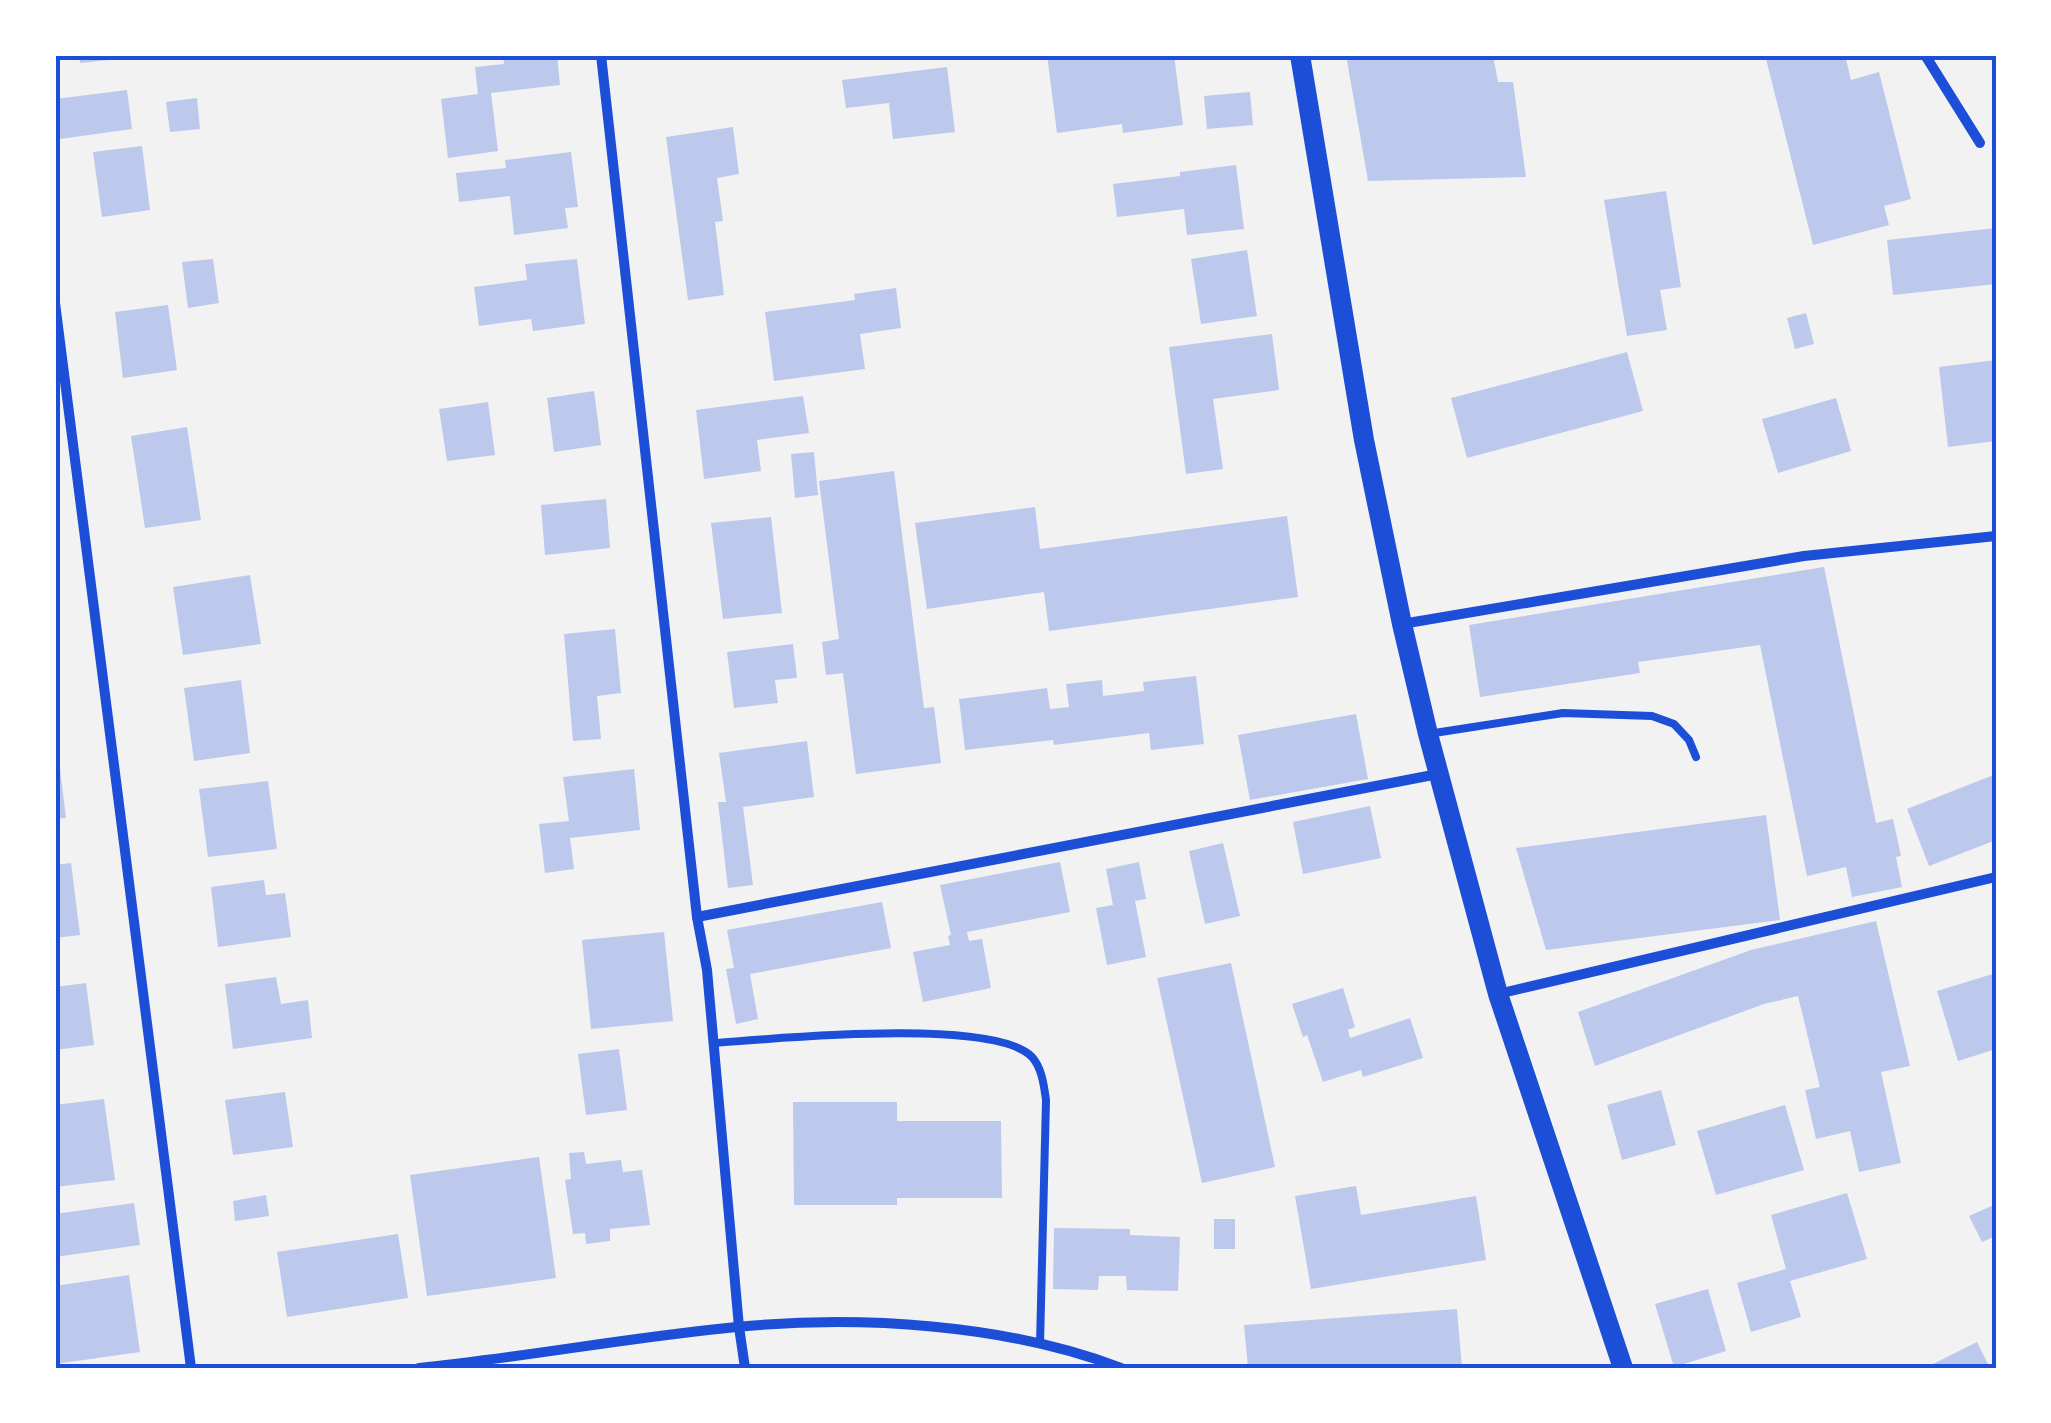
<svg xmlns="http://www.w3.org/2000/svg" width="2051" height="1423" font-family="'Sofia Sans Condensed',sans-serif">
<rect width="100%" height="100%" fill="#f2f2f2"/>
<!-- building -->
<g fill="#bdc9ec">
<path d="M79 55H129V58L80 63Z"/>
<path d="M503 55H557L560 85 491 93 498 151 448 158 441 99 478 94 475 67 504 64Z"/>
<path d="M1047 55H1174L1183 125 1123 133 1122 124 1057 133Z"/>
<path d="M1346 55H1493L1498 82H1513L1526 177 1368 181Z"/>
<path d="M1765 55H1845L1851 80 1879 72 1911 199 1884 206 1889 225 1813 245Z"/>
<path d="M947 67 955 132 893 139 889 103 846 108 842 80Z"/>
<path d="M127 90 132 129 60 139 55 99Z"/>
<path d="M1250 92 1253 125 1207 129 1204 96Z"/>
<path d="M197 98 200 129 170 132 166 102Z"/>
<path d="M733 127 739 174 717 178 723 221 715 222 724 295 688 300 666 137Z"/>
<path d="M142 146 150 210 102 217 93 152Z"/>
<path d="M571 152 578 207 565 208 568 228 514 235 510 196 459 202 456 173 506 168 505 160Z"/>
<path d="M1236 165 1244 229 1187 235 1184 209 1117 217 1113 184 1180 176V172Z"/>
<path d="M1666 191 1681 287 1660 290 1667 330 1627 336 1604 200Z"/>
<path d="M1996 228V284L1893 295 1887 240Z"/>
<path d="M1247 250 1257 316 1201 324 1191 259Z"/>
<path d="M213 259 219 303 188 308 182 262Z"/>
<path d="M577 259 585 324 533 331 531 319 479 326 474 287 527 280 525 264Z"/>
<path d="M896 288 901 328 860 334 865 369 774 381 765 312 855 300 854 294Z"/>
<path d="M168 305 177 370 123 378 115 312Z"/>
<path d="M1806 313 1814 344 1795 349 1787 318Z"/>
<path d="M1272 334 1279 390 1213 399 1223 469 1186 474 1169 347Z"/>
<path d="M1627 352 1643 411 1467 458 1451 398Z"/>
<path d="M1996 360V441L1948 447 1939 367Z"/>
<path d="M594 391 601 445 554 452 547 398Z"/>
<path d="M803 396 809 433 757 440 761 471 704 479 696 410Z"/>
<path d="M1836 398 1851 451 1778 473 1762 419Z"/>
<path d="M488 402 495 455 447 461 439 409Z"/>
<path d="M187 427 201 520 145 528 131 436Z"/>
<path d="M814 452 818 495 795 498 791 454Z"/>
<path d="M894 471 924 708 934 707 941 763 856 774 843 673 826 675 822 642 839 639 819 481Z"/>
<path d="M606 499 610 548 545 555 541 505Z"/>
<path d="M1035 507 1040 549 1287 516 1298 597 1049 631 1044 592 927 609 915 523Z"/>
<path d="M771 517 782 613 723 619 711 523Z"/>
<path d="M1824 567 1876 823 1893 819 1901 856 1896 857 1902 887 1852 897 1846 867 1807 876 1760 645 1638 662 1640 673 1480 697 1469 625Z"/>
<path d="M250 575 261 644 183 655 173 587Z"/>
<path d="M615 629 621 693 597 696 601 739 573 741 564 634Z"/>
<path d="M793 644 797 678 775 680 778 703 734 708 727 652Z"/>
<path d="M1196 676 1204 744 1151 750 1149 733 1054 745 1053 740 965 750 959 699 1047 688 1050 709 1069 707 1066 684 1102 680 1103 696 1144 691 1143 682Z"/>
<path d="M241 680 250 753 194 761 184 688Z"/>
<path d="M1356 714 1368 779 1250 800 1238 735Z"/>
<path d="M807 741 814 797 743 807 753 885 728 888 718 802H726L719 753Z"/>
<path d="M55 744H57L66 818 55 819Z"/>
<path d="M634 769 640 830 570 838 574 869 545 873 539 824 569 821 563 777Z"/>
<path d="M1996 774V840L1929 866 1907 809Z"/>
<path d="M268 781 277 849 208 857 199 789Z"/>
<path d="M1370 806 1381 858 1303 874 1293 822Z"/>
<path d="M1766 815 1780 920 1546 950 1516 848Z"/>
<path d="M1223 843 1240 916 1205 924 1189 851Z"/>
<path d="M1060 862 1070 912 967 932 969 941 982 939 991 988 923 1002 913 952 950 945 948 936 951 935 940 885Z"/>
<path d="M1139 862 1146 899 1135 901 1146 957 1107 965 1096 908 1113 905 1106 869Z"/>
<path d="M71 863 80 935 55 938V865Z"/>
<path d="M264 880 266 895 285 893 291 937 218 947 211 887Z"/>
<path d="M882 902 891 948 750 974 758 1019 736 1024 726 969 734 968 727 930Z"/>
<path d="M1876 921 1910 1066 1881 1072 1901 1163 1859 1172 1850 1131 1816 1139 1805 1090 1820 1087 1798 996 1764 1004 1595 1066 1578 1012 1751 950Z"/>
<path d="M664 932 673 1021 591 1029 582 940Z"/>
<path d="M1231 963 1275 1167 1202 1183 1157 978Z"/>
<path d="M1996 973V1049L1958 1061 1937 991Z"/>
<path d="M276 977 281 1004 308 1000 312 1038 233 1049 225 984Z"/>
<path d="M86 983 94 1045 55 1050V987Z"/>
<path d="M1343 988 1355 1027 1348 1030 1350 1038 1410 1018 1423 1058 1363 1077 1361 1070 1323 1082 1307 1035 1303 1037 1292 1004Z"/>
<path d="M619 1049 627 1110 586 1115 578 1054Z"/>
<path d="M1661 1090 1676 1145 1622 1160 1607 1105Z"/>
<path d="M285 1092 293 1147 233 1155 225 1100Z"/>
<path d="M104 1099 115 1180 55 1187V1105Z"/>
<path d="M793 1102H897V1121H1001L1002 1198H897V1205H794Z"/>
<path d="M1785 1105 1804 1170 1716 1195 1697 1131Z"/>
<path d="M584 1152 586 1164 621 1160 623 1172 642 1170 650 1225 610 1229V1241L586 1244 585 1233 573 1234 565 1180 571 1179 569 1153Z"/>
<path d="M539 1157 556 1278 427 1296 410 1175Z"/>
<path d="M1356 1186 1361 1215 1476 1196 1486 1260 1311 1289 1295 1196Z"/>
<path d="M1847 1193 1867 1259 1790 1281 1801 1317 1751 1332 1737 1283 1786 1269 1771 1215Z"/>
<path d="M266 1195 269 1216 235 1221 233 1201Z"/>
<path d="M134 1203 140 1245 55 1257V1214Z"/>
<path d="M1996 1204V1236L1982 1242 1969 1216Z"/>
<rect x="1214" y="1219" width="21" height="30"/>
<path d="M1054 1228 1130 1229V1235L1180 1237 1178 1291 1127 1290 1126 1276H1099L1098 1290 1053 1289Z"/>
<path d="M398 1234 408 1298 287 1317 277 1252Z"/>
<path d="M129 1275 140 1352 55 1364V1286Z"/>
<path d="M1708 1289 1726 1351 1674 1367 1655 1304Z"/>
<path d="M1457 1309 1462 1368H1248L1244 1325Z"/>
<path d="M1977 1342 1990 1368H1925Z"/>
</g>
<g fill="none" stroke-linecap="round" stroke-linejoin="round">
<!-- service -->
<g stroke="#1d4ed8" stroke-width="8">
<path d="M1428 734 1563 713 1652 716 1674 724 1689 740 1696 757"/>
<path d="M714 1043C772 1039 994 1017 1032 1057 1042 1068 1044 1086 1046 1100L1040 1344"/>
</g>
<!-- minor -->
<g stroke="#1d4ed8" stroke-width="10">
<path d="M601 55 697 917 707 970 739 1327 745 1368"/>
<path d="M1925 55 1980 143"/>
<path d="M55 303 191 1368"/>
<path d="M1402 624 1804 556 1996 536"/>
<path d="M697 917 1438 774"/>
<path d="M1498 994 1996 877"/>
<path d="M419 1368C526 1357 631 1337 737 1327 858 1315 1007 1324 1121 1368"/>
</g>
<!-- secondary -->
<path stroke="#1d4ed8" stroke-width="20" d="M1300 55 1364 440 1402 624 1428 734 1498 994 1623 1368"/>
</g>
<!-- border -->
<rect width="2051" height="1423" fill="none" stroke="#ffffff" stroke-width="115"/>
<rect x="58" y="58" width="1936" height="1308" fill="none" stroke="#1d4ed8" stroke-width="4"/>
</svg>
